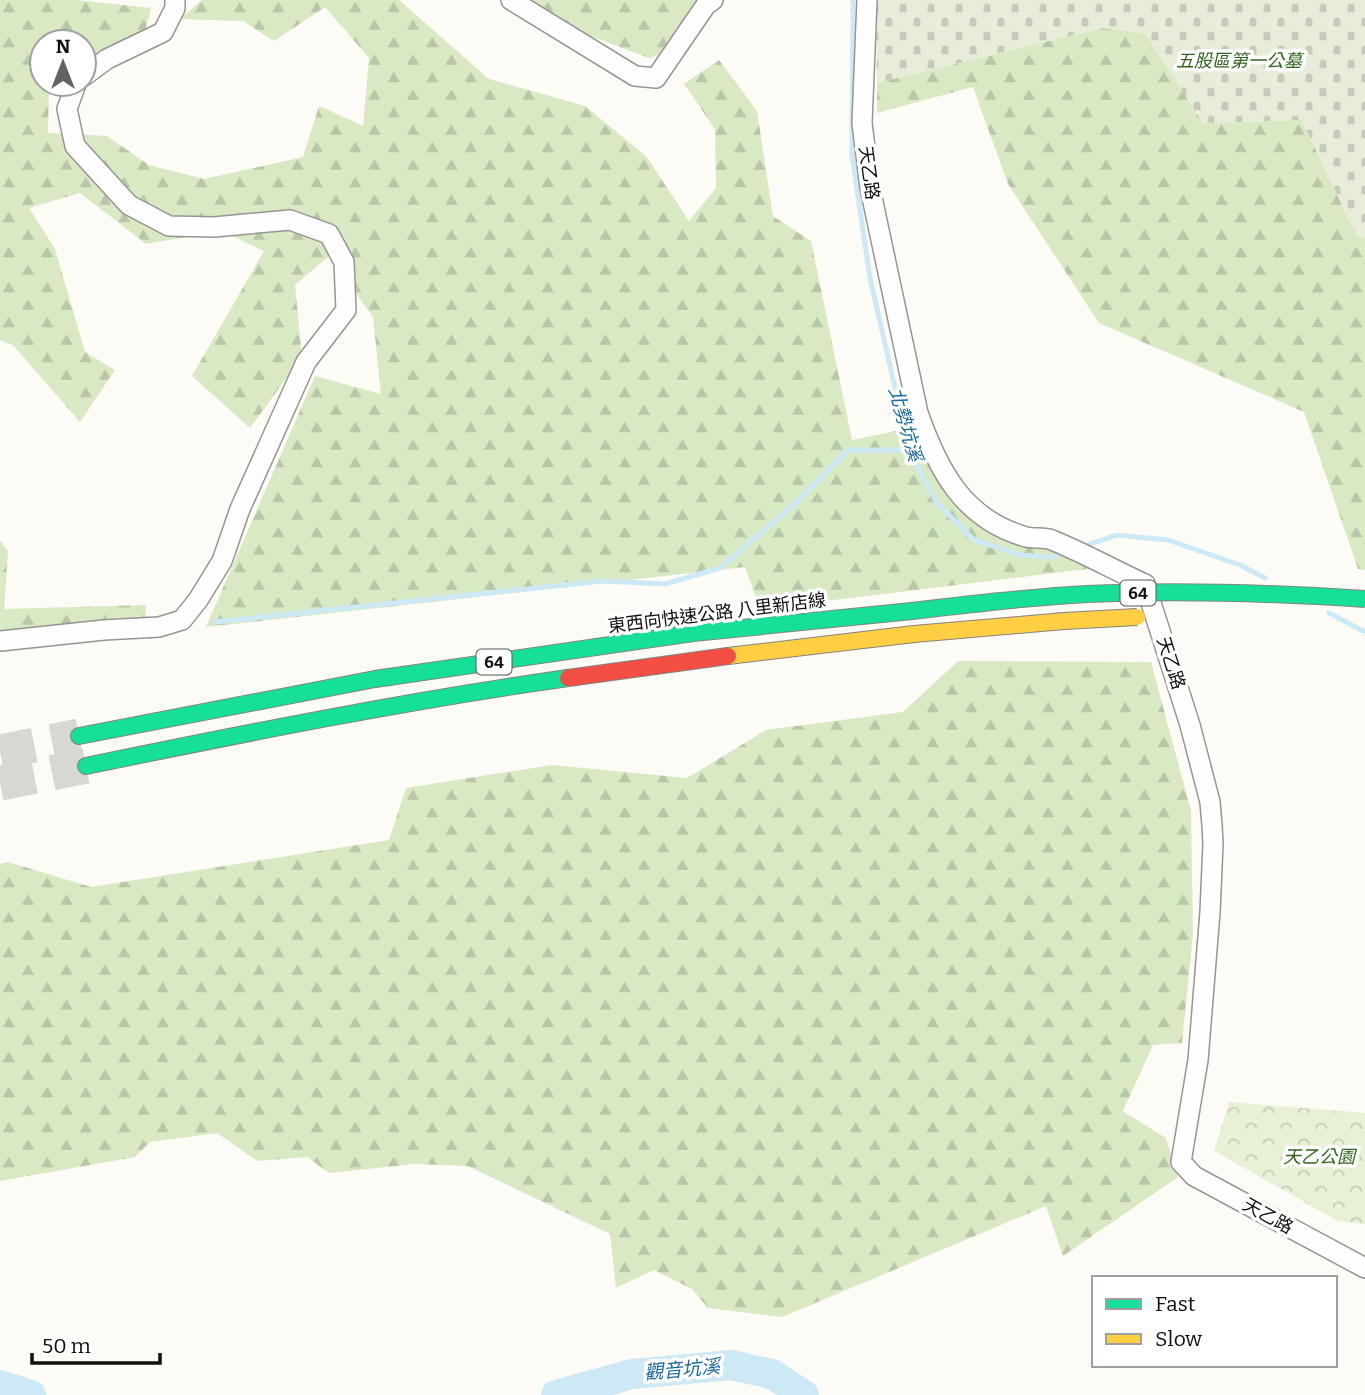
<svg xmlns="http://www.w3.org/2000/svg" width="1365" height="1395" font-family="Bitter,'Noto Sans TC',serif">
<defs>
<pattern id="forest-firs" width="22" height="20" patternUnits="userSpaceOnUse" patternTransform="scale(1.75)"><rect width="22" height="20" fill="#d8e9c4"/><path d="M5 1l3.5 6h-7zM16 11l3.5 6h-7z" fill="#b8c7a7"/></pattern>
<pattern id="cemetery-stones" width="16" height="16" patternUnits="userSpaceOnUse" patternTransform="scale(1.75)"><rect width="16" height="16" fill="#e8edda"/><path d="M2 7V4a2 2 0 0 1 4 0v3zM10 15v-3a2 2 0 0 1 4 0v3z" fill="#c6caba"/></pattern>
<pattern id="park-crowns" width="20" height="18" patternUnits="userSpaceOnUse" patternTransform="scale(1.75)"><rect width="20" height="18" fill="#e7f1d6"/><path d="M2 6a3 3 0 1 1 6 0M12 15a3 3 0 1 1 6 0" fill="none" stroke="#c5cdb6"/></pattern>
</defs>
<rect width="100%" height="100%" fill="#fcfbf5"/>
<!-- forest -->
<g fill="url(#forest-firs)">
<path d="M0 0H76L151 8 140 52 117 65 84 62V42H42V84H49L48 133 107 136 149 165 204 179 303 157 319 106 363 126 369 58 325 7 274 41 243 21 180 19 202 0H399L489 79 585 106 646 156 689 221 716 188 715 129 684 84 719 60 757 111 773 216 811 241 852 440 916 427 970 513 1088 549 1087 569 760 609 745 567 206 627 315 376 381 394 373 317 329 256 295 285 302 357 250 428 192 376 264 251 221 231 146 244 80 193 29 208 55 249 85 352 115 370 80 422 13 345 0 340Z"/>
<path d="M516 0H719L689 46 649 58 529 13Z"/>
<path d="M1102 28 1145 33 1203 123 1302 120 1357 237H1365V570L1358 569 1304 412 1099 323 1008 184 973 87 877 113V83Z"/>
<path d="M0 541 8 551 4 609 146 605 145 625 0 633Z"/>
<path d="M958 661 1151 662 1191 811 1193 934 1182 1043 1153 1045 1123 1111 1166 1138 1178 1177 1063 1256 1046 1206 782 1317 708 1308 692 1289 654 1270 616 1288 610 1234 468 1166 414 1164 329 1173 307 1157 258 1161 217 1133 150 1142 135 1157 0 1181V864L8 862 91 887 389 840 406 788 552 765 687 778 766 730 903 712Z"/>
</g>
<!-- cemetery -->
<path fill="url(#cemetery-stones)" d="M876 0H1365V237H1357L1302 120 1203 123 1145 33 1102 28 877 83Z"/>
<!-- park -->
<path fill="url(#park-crowns)" d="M1229 1102 1365 1113V1224L1338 1221 1214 1151Z"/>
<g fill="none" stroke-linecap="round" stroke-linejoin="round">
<!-- stream -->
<g stroke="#cce9f5" stroke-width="5">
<path d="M853 0 852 155 870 278 905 431 916 465 937 503 973 539 1019 555 1053 557 1065 553"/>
<path d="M1081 547 1117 535 1168 540 1240 565 1265 578"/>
<path d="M1329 613 1365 632"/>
<path d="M215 622 602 581 665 584 720 568 792 506 848 450H911"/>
</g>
<!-- river -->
<g stroke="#cce9f5" stroke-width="30">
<path d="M0 1385 31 1395"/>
<path d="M556 1395 632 1374 731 1365 772 1374 804 1395"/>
</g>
<!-- highway-tunnel -->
<g stroke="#d8d8d2" stroke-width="35" stroke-dasharray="35 18" stroke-linecap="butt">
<path d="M0 752 79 736"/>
<path d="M0 783 86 766"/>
</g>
<defs>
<g id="street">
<path d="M511 0 635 76 656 78 706 5 713 0"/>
<path d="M867 0 862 123 870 188 918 413C938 470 963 519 1026 537 1035 539 1044 537 1052 540 1084 553 1114 570 1145 584L1190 725 1210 802 1212 825 1213 844 1210 912 1198 1060 1181 1162 1194 1176 1365 1268"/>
<path d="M84 76 107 59 163 32 175 8V0"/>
<path d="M0 641 104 630 159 627 182 620 198 600 222 561 240 509 306 362 346 310 344 262 329 234 290 220 214 227 169 226 129 205 75 146 67 109 76 84"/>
</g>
<g id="fast">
<path d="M79 736 375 679 693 633 912 611"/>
<path d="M86 766C246 733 406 701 568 678"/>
</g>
<path id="slow" d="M728 656 914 634"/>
<path id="jam" d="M568 678 728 656"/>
</defs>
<!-- street casing -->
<use href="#street" stroke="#969593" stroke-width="22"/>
<!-- fast casing -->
<use href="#fast" stroke="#838380" stroke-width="18"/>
<!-- slow casing -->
<use href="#slow" stroke="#838380" stroke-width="18"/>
<!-- jam casing -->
<use href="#jam" stroke="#838380" stroke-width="18"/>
<!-- street -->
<use href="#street" stroke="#fffefe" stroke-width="19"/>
<!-- fast -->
<use href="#fast" stroke="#16e098" stroke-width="16"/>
<!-- slow -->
<use href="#slow" stroke="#ffcf43" stroke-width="16"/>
<!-- jam -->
<use href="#jam" stroke="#f24e42" stroke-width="16"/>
<defs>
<path id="fast-bridge" d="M912 611C970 604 1029 597 1087 594 1180 590 1273 593 1365 599"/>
<path id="slow-bridge" d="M914 634 1064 621 1137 617"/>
</defs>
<!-- fast-bridge casing -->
<use href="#fast-bridge" stroke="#838380" stroke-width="18" stroke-linecap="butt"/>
<!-- slow-bridge casing -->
<use href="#slow-bridge" stroke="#838380" stroke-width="18" stroke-linecap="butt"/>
<!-- fast-bridge -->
<use href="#fast-bridge" stroke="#16e098" stroke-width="16"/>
<!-- slow-bridge -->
<use href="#slow-bridge" stroke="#ffcf43" stroke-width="16"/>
</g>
<g text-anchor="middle" stroke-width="7" stroke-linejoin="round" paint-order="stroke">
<!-- shield labels -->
<g fill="#fff" stroke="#575757" stroke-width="2">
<rect x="1120.5" y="580.5" width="35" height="25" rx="5"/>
<rect x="476.5" y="649.5" width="35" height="25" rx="5"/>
</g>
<g font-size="16" font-weight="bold" fill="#0f0f0f">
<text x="1138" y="599">64</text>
<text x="494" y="668">64</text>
</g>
<!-- park labels -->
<g font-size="18" font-style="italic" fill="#316720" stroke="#fff">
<text x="1239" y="67">五股區第一公墓</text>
<text x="1319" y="1163">天乙公園</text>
</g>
<!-- street labels -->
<g font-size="18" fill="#0f0f0f" stroke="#fff">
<text transform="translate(869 173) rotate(82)" y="6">天乙路</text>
<text transform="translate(717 613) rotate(-7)" y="6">東西向快速公路 八里新店線</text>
<text transform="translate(1171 663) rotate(72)" y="6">天乙路</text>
<text transform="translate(1268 1216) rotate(29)" y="6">天乙路</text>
</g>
<!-- water labels -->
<g font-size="19" font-style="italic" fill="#1a6ba0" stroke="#fff">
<text transform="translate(906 424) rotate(74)" y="7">北勢坑溪</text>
<text transform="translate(682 1369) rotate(-5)" y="7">觀音坑溪</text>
</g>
</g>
<!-- legend -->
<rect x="1092" y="1276" width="245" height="91" fill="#ffffff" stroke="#9f9f9f" stroke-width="2"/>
<rect x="1106" y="1299" width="35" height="10" fill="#16e098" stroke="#9f9f9f" stroke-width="2"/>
<text x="1155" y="1311" font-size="21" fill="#0f0f0f">Fast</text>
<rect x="1106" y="1334" width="35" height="10" fill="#ffcf43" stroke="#9f9f9f" stroke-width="2"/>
<text x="1155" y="1346" font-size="21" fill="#0f0f0f">Slow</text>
<!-- north arrow -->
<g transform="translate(63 63)"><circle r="33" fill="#ffffff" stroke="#9f9f9f" stroke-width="2"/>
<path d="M0-5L12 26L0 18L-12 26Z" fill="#626260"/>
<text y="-10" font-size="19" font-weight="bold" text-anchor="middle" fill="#0f0f0f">N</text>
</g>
<!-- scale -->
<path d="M32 1353v10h128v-10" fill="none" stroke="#0f0f0f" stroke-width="3.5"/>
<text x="42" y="1353" font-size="21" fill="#0f0f0f" stroke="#ffffff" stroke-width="5" paint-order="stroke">50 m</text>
</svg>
